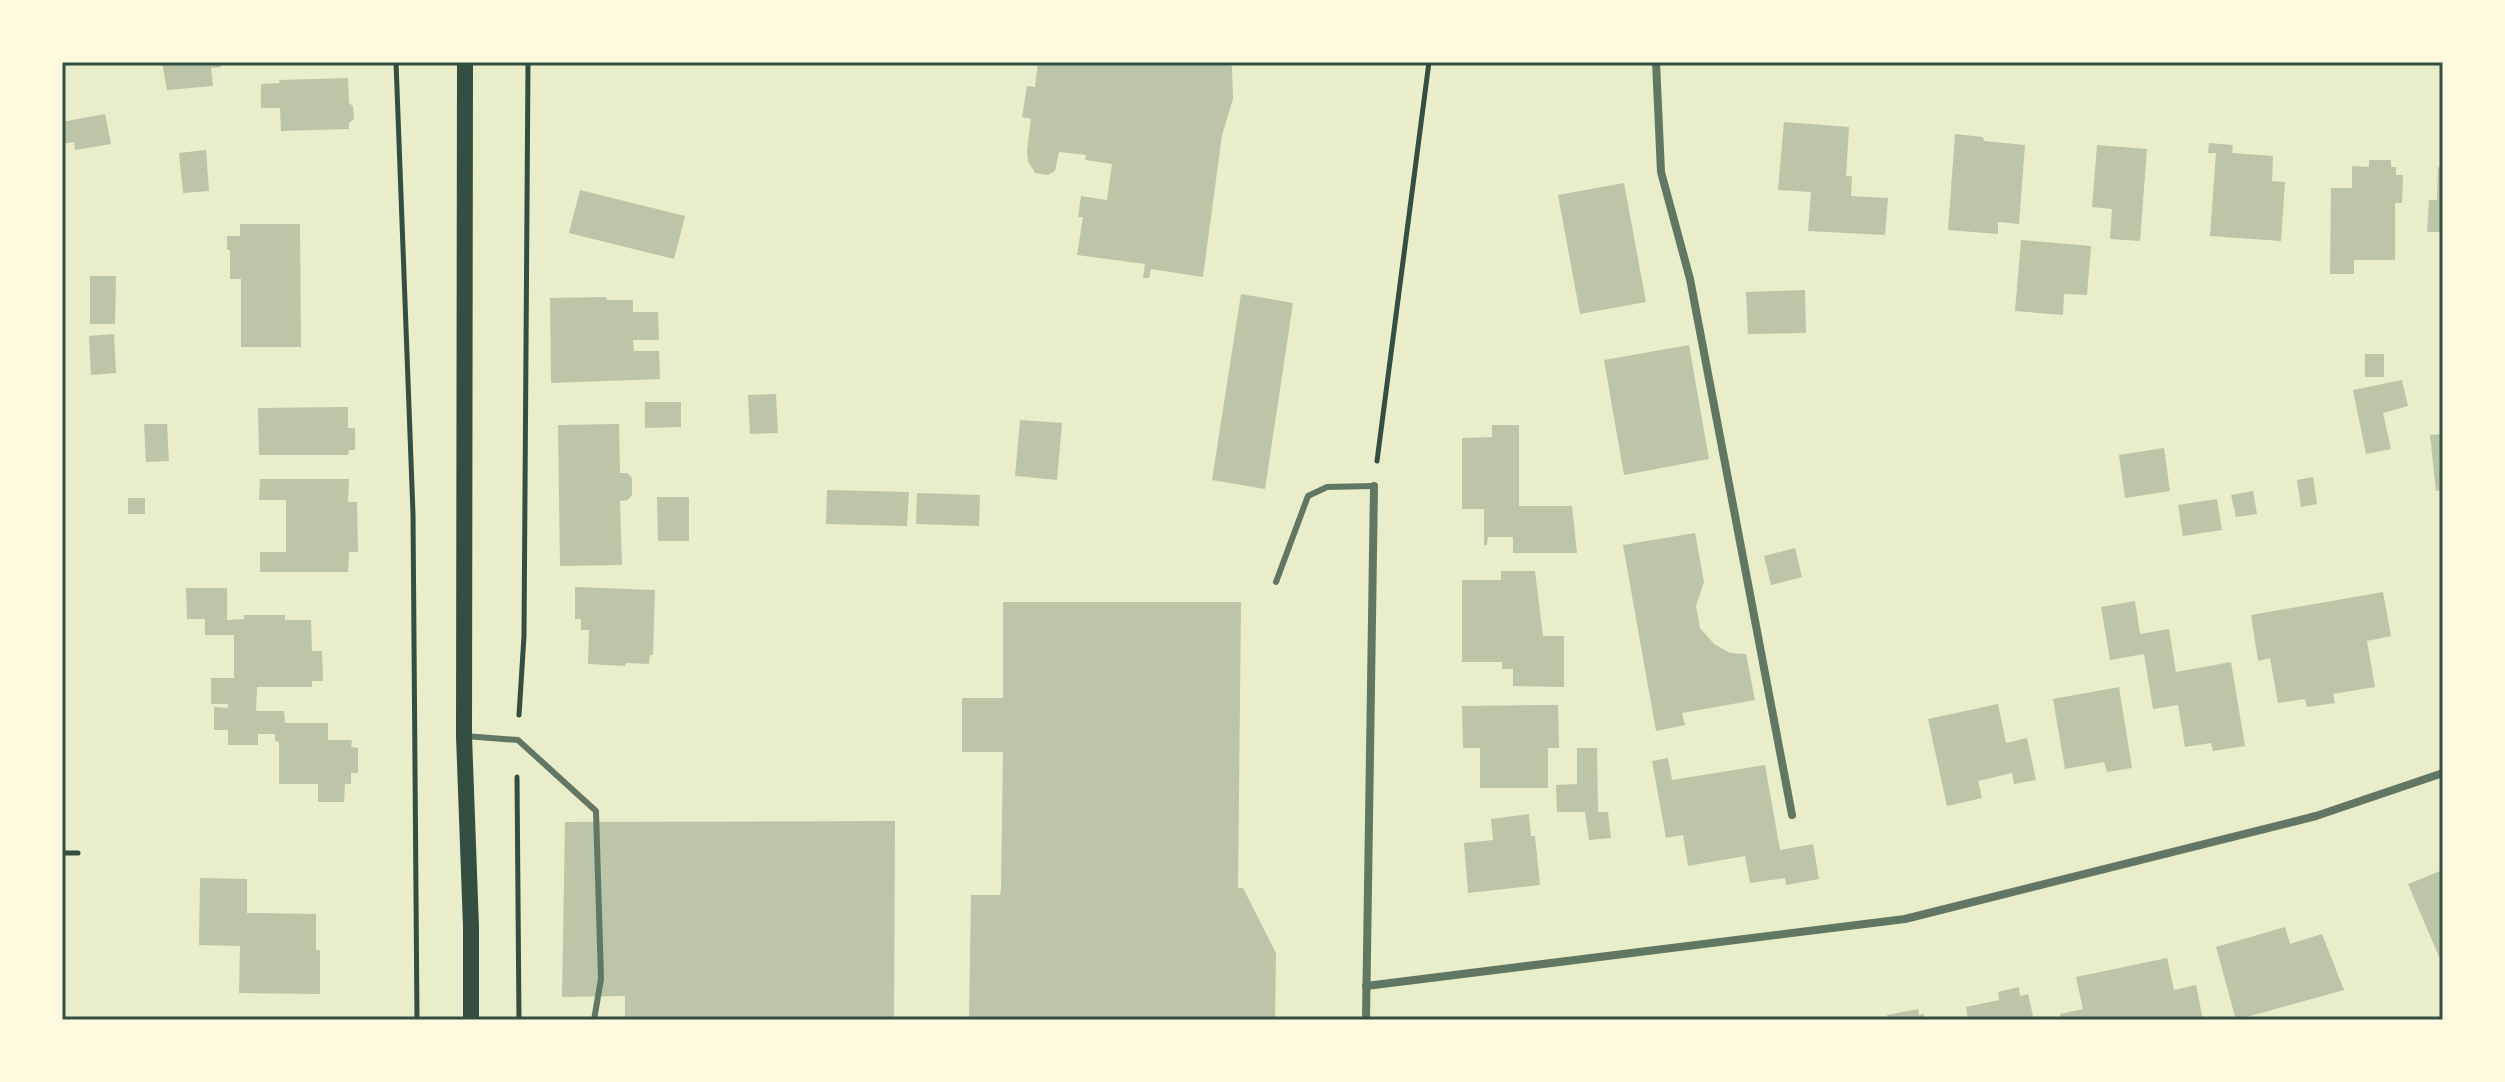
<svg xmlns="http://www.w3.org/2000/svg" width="2505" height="1082" font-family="'PT Sans',sans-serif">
<rect width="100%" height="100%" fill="#e9edc9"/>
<!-- building -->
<g fill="#bcc5a7">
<path d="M162 62H220L221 67 211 68 213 86 167 90Z"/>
<path d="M1038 62H1203L1232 66 1233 99 1222 135 1203 277 1151 269 1149 278H1143L1145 264 1077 255 1083 217H1078L1081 196 1107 200 1112 164 1085 160 1086 155 1059 152 1055 171 1048 175 1035 173 1028 161 1027 150 1031 119 1022 117 1027 86 1035 87Z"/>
<path d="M348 78 349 103 353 106 354 119 349 123V129L281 131 280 108H261V84L280 83 279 80Z"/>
<path d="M105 114 111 144 75 150 74 142 62 144V122Z"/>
<path d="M1784 122 1849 127 1846 176H1852L1851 196 1888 198 1885 235 1808 231 1811 192 1778 190Z"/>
<path d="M1955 134 1983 137 1984 141 2025 145 2019 224 1998 222V234L1948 230Z"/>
<path d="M2209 143 2233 145 2232 153 2273 156 2272 181 2285 182 2281 241 2210 236 2216 153H2208Z"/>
<path d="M2097 145 2147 149 2140 241 2110 239 2112 209 2092 207Z"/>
<path d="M206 150 209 191 183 193 179 153Z"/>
<path d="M2369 160H2391V167H2396V175H2403L2402 203H2395V260H2354V274H2330L2331 188H2352V166L2369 167Z"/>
<path d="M2438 167 2443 168V232H2427L2429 200H2437Z"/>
<path d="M1624 183 1646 302 1580 314 1558 195Z"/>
<path d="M580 190 685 216 674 259 569 233Z"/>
<path d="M240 224H300L301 347H241V279H230V250H227V236H240Z"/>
<path d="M2021 240 2091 246 2087 295 2064 294 2063 315 2015 311Z"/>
<path d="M90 276H116L115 324H90Z"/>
<path d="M1805 290 1806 333 1748 334 1746 292Z"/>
<path d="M1241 294 1293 303 1265 489 1212 480Z"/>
<path d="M606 297 607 300H633V312H658L659 340H633L634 351H659L660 379 551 383 550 298Z"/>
<path d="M114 334 116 373 91 375 89 336Z"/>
<path d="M1689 345 1709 459 1624 475 1604 360Z"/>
<rect x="2365" y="354" width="19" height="23"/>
<path d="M2402 380 2408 406 2383 413 2391 449 2366 454 2353 390Z"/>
<path d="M776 394 778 433 750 434 748 395Z"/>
<path d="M645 402H681V427L645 428Z"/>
<path d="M348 407V428H355V450H349L348 455H259L258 408Z"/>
<path d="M1020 420 1062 423 1057 480 1015 476Z"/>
<path d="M144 424H167L169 461 146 462Z"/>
<path d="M619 424 620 473H627L632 478V495L628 500 620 501 622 565 560 566 558 425Z"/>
<path d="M1492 425H1519V506H1572L1577 553H1513V537H1488L1487 545H1484V509H1462V438L1492 437Z"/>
<path d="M2443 434V490L2436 491 2430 435Z"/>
<path d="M2164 448 2170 491 2125 498 2119 455Z"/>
<path d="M2313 477 2317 504 2301 507 2297 480Z"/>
<path d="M260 479H349L348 502H357L358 552H349L348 572H260V552H286V500H259Z"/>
<path d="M827 490 909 492 907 526 826 524Z"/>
<path d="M2253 491 2257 514 2236 517 2231 495Z"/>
<path d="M917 493 980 495 979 526 916 524Z"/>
<path d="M657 497H689V541H658Z"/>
<rect x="128" y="498" width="17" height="16"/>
<path d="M2217 499 2222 530 2183 536 2178 505Z"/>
<path d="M1695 533 1704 582 1696 606 1700 628 1714 644 1730 653 1746 654 1755 700 1682 713 1685 725 1656 731 1623 545Z"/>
<path d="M1795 548 1802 577 1771 585 1764 556Z"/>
<path d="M1501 571H1535L1543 636H1564V687L1513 686V669H1502V662H1462V580H1501Z"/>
<path d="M575 587 655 590 653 655H650L649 664 626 663 625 666 588 664 589 630H581V619H575Z"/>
<path d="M186 588H227V620L244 619V615H285V620H311L312 651H322L323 681H312V687H257L256 711H284L285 723H328V740H352L351 747 358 748V773H351V784H345L344 802H318V784H279V742L275 741V734H258V745H228V730H214V707L228 708V704H211V678H234V635H205V619H187Z"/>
<path d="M2383 592 2391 636 2367 641 2375 687 2333 694 2335 703 2307 707 2305 699 2278 703 2270 658 2258 661 2251 615Z"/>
<path d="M2135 601 2140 634 2169 629 2176 672 2231 662 2245 746 2213 751 2211 743 2185 747 2178 705 2153 709 2144 654 2110 660 2101 607Z"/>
<path d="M1003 602H1241L1238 888H1243L1276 953 1275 1020H969L971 895H1000L1001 888 1003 752H962V698H1003Z"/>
<path d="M2119 687 2132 768 2107 772 2104 762 2065 769 2053 699Z"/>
<path d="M1998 704 2006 743 2027 738 2036 780 2014 784 2012 773 1978 781 1982 798 1947 806 1928 719Z"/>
<path d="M1558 705 1559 748H1548V788H1480V748H1463L1462 706Z"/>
<path d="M1577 748H1597L1598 812H1608L1611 838 1589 840 1585 812H1557L1556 785 1577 784Z"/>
<path d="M1668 758 1672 780 1765 765 1780 850 1813 844 1819 879 1786 885 1785 878 1750 883 1745 856 1688 866 1683 835 1666 838 1652 761Z"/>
<path d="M1529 814 1531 836H1535L1540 885 1468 893 1464 843 1493 840 1491 819Z"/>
<path d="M895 821 894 1020H625V996L562 997 565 822Z"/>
<path d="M2443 870V966L2408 884Z"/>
<path d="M200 878 247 879V913L316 914V950H320V994L239 993 240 946 199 945Z"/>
<path d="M2285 927 2290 944 2322 934 2344 990 2236 1020 2216 947Z"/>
<path d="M2167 958 2174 990 2196 985 2203 1020H2061L2060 1014 2083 1009 2076 977Z"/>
<path d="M2019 987 2020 996 2028 994 2034 1020H1968L1966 1007 1999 1000 1998 992Z"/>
<path d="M1918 1009 1919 1015 1924 1014 1925 1020H1888L1887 1015Z"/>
</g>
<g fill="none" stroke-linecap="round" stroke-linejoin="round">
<!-- path -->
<g stroke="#344e41" stroke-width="5">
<path d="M396 62 413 514 417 1020"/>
<path d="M1377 461 1429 62"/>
<path d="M519 715 524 636 528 62"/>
<path d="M517 777 519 1020"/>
<path d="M62 853H78"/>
</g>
<!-- service -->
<g stroke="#617663" stroke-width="6">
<path d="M1276 582 1308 496 1327 487 1374 486"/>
<path d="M465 736 518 740 596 811 601 979 594 1020"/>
</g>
<!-- minor -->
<g stroke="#617663" stroke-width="8">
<path d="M1656 62 1661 172 1690 279 1792 815"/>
<path d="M1366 986 1905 919 2316 816 2443 773"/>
<path d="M1366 1020 1374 486"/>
</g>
<!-- secondary -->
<path stroke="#344e41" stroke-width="16" d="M465 62 464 736 471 927V1020"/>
</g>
<!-- border -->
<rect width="2505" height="1082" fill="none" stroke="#fefae0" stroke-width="128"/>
<rect x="64" y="64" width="2377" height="954" fill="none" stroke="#344e41" stroke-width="3"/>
</svg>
